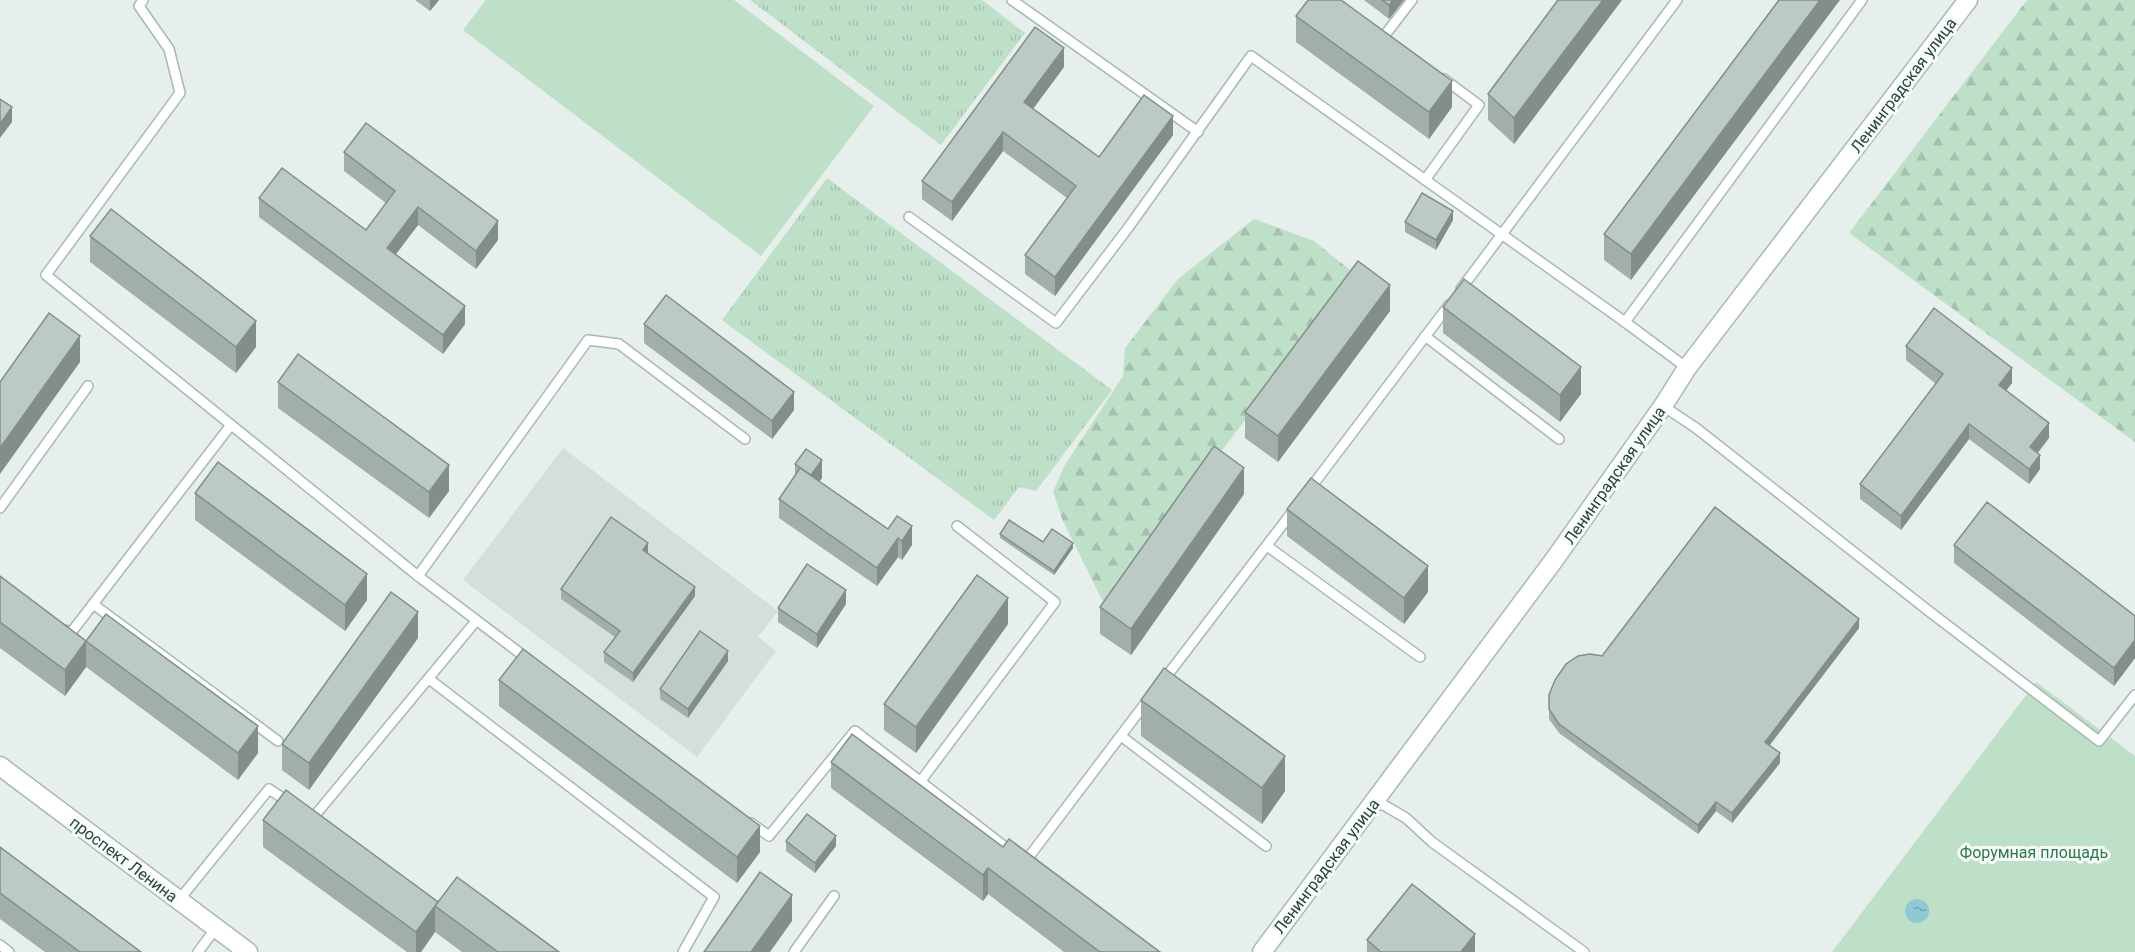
<svg xmlns="http://www.w3.org/2000/svg" width="2135" height="952" font-family="Roboto,sans-serif">
<defs>
<pattern id="grass-tufts" width="24" height="20" patternUnits="userSpaceOnUse" patternTransform="scale(1.5)"><rect width="24" height="20" fill="#bfe0c8"/><path d="M3 7l-1-3M5 7V3M7 7l1-3M15 17l-1-3M17 17v-4M19 17l1-3" fill="none" stroke="#a4c1ad"/></pattern>
<pattern id="forest-firs" width="22" height="20" patternUnits="userSpaceOnUse" patternTransform="scale(1.5)"><rect width="22" height="20" fill="#bfe0c8"/><path d="M5 1l3.5 6h-7zM16 11l3.5 6h-7z" fill="#a4c1ad"/></pattern>
<pattern id="water-ripples" width="26" height="14" patternUnits="userSpaceOnUse" patternTransform="scale(1.5)"><rect width="26" height="14" fill="#8ec9d4"/><path d="M2 4q2-2 4 0t4 0M15 11q2-2 4 0t4 0" fill="none" stroke="#74a5ad"/></pattern>
</defs>
<rect width="100%" height="100%" fill="#e6efeb"/>
<!-- built -->
<path fill="#d4dfda" d="M563 448 778 611 758 637 776 651 697 757 463 580Z"/>
<!-- grass -->
<g fill="url(#grass-tufts)">
<path d="M750 0H982L1025 33 941 145Z"/>
<path d="M827 178 1112 390 1036 491 1019 487 994 520 722 320Z"/>
</g>
<!-- forest -->
<g fill="url(#forest-firs)">
<path d="M2027 0H2135V442L1849 233Z"/>
<path d="M1254 219 1314 241 1355 274 1105 606 1062 519 1053 491 1065 465 1123 376 1125 348 1178 279Z"/>
</g>
<!-- green -->
<g fill="#bfe0c8">
<path d="M486 0H734L874 106 761 256 463 30Z"/>
<path d="M2036 682 2135 756V952H1832Z"/>
</g>
<!-- water -->
<circle fill="url(#water-ripples)" cx="1917" cy="911" r="12"/>
<g fill="none" stroke-linecap="round" stroke-linejoin="round">
<defs>
<g id="service">
<path d="M143 0 139 6 169 49 180 93 46 275 418 576 529 660"/>
<path d="M1012 0 1198 132"/>
<path d="M1385 35 1412 0"/>
<path d="M1425 180 1479 105 1444 79"/>
<path d="M909 217 1056 323 1128 228 1251 56 1625 322 1687 368"/>
<path d="M1461 289 1677 0"/>
<path d="M1625 322 1862 0"/>
<path d="M1425 336 1559 439"/>
<path d="M1663 406 1696 428 1930 612 2099 741 2135 695"/>
<path d="M1309 490 1449 305"/>
<path d="M0 508 88 386"/>
<path d="M1267 546 1420 657"/>
<path d="M418 576 588 340 619 344 745 439"/>
<path d="M93 604 278 741"/>
<path d="M65 630 70 634 231 425"/>
<path d="M429 679 714 897 683 952"/>
<path d="M1163 681 1293 511"/>
<path d="M1121 736 1266 846"/>
<path d="M920 782 1055 602 957 526"/>
<path d="M1375 800 1406 818 1432 842 1584 952"/>
<path d="M312 819 476 621"/>
<path d="M751 823 769 836 855 731 1013 853"/>
<path d="M1025 862 1147 701"/>
<path d="M179 900 269 789 290 803"/>
<path d="M0 945 9 952"/>
<path d="M198 952 216 928"/>
<path d="M794 952 834 896"/>
</g>
<path id="minor" d="M1262 952 1554 560 1663 406 1687 368 1968 0"/>
<path id="tertiary" d="M0 766 248 952"/>
</defs>
<!-- service casing -->
<use href="#service" stroke="#a8b8b2" stroke-width="12"/>
<!-- minor casing -->
<use href="#minor" stroke="#a8b8b2" stroke-width="21"/>
<!-- tertiary casing -->
<use href="#tertiary" stroke="#a8b8b2" stroke-width="21"/>
<!-- service -->
<use href="#service" stroke="#fff" stroke-width="9"/>
<!-- minor -->
<use href="#minor" stroke="#fff" stroke-width="18"/>
<!-- tertiary -->
<use href="#tertiary" stroke="#fff" stroke-width="18"/>
</g>
<!-- wall -->
<g fill="#a1aea9">
<path d="M415 0H439L430 11Z"/>
<path d="M1364 0H1404L1389 19Z"/>
<path d="M1558 0H1622L1514 144 1488 120V94Z"/>
<path d="M1779 0 1631 280 1604 260V234Z"/>
<path d="M1296 16 1452 107 1429 139 1296 42Z"/>
<path d="M1064 67 1033 109 1099 157 1173 135 1055 296 1025 274V255L1067 198 1003 151 952 221 922 199V181Z"/>
<path d="M344 152 498 240 476 269 418 225 396 254 465 324 443 354 259 217V198L366 230 386 203 344 171Z"/>
<path d="M1453 220 1436 250 1405 232V222Z"/>
<path d="M90 236 256 347 236 373 90 262Z"/>
<path d="M1443 307 1581 394 1560 422 1443 333Z"/>
<path d="M1390 311 1278 462 1245 438V412Z"/>
<path d="M644 324 794 410 772 439 644 343Z"/>
<path d="M1906 346 2012 383 2006 390 2049 438 2038 453 2040 469 2029 484 1969 439 1901 530 1860 499V484L1936 384 1906 360Z"/>
<path d="M278 382 449 491 429 518 278 408Z"/>
<path d="M795 464 822 478 819 481 912 545 902 560 898 557 877 586 779 518V499L795 476Z"/>
<path d="M195 493 367 600 345 631 195 520Z"/>
<path d="M1244 494 1131 655 1100 634V607Z"/>
<path d="M1287 509 1428 592 1404 624 1287 536Z"/>
<path d="M1000 534 1043 542 1073 548 1054 575 1000 538Z"/>
<path d="M1954 545 2135 616V658L2114 686 1954 563Z"/>
<path d="M648 553 695 596 633 682 604 662V652L615 637 561 599V589Z"/>
<path d="M0 576 86 641 258 753 238 780 86 667 65 696 0 648Z"/>
<path d="M846 604 817 648 778 622V608Z"/>
<path d="M1008 624 916 753 884 730V704Z"/>
<path d="M1859 628 1770 745 1780 763 1732 823 1716 811 1698 834 1559 733 1549 719V695L1602 656Z"/>
<path d="M418 638 309 790 282 770V744Z"/>
<path d="M728 661 688 718 660 699V689Z"/>
<path d="M499 680 760 852 737 883 499 706Z"/>
<path d="M1141 700 1285 791 1262 824 1141 736Z"/>
<path d="M831 762 1003 847 1160 952H1064L988 894 983 901 831 788Z"/>
<path d="M263 820 438 902 559 952H462L435 932 421 952H407L263 847Z"/>
<path d="M786 841 836 846 815 873 786 851Z"/>
<path d="M0 847 141 952H45L0 919Z"/>
<path d="M1367 940 1475 952H1367Z"/>
</g>
<!-- shaded-wall -->
<g fill="#838d89">
<path d="M430 0H439L430 11Z"/>
<path d="M1393 0H1404L1389 19V5Z"/>
<path d="M1603 0H1622L1514 144V118Z"/>
<path d="M1820 0H1840L1631 280V254Z"/>
<path d="M1064 48V67L1024 121V102Z"/>
<path d="M1452 81V107L1429 139V112Z"/>
<path d="M12 107V122L0 138V124Z"/>
<path d="M1173 116V135L1055 296V277Z"/>
<path d="M1003 132V151L952 221V202Z"/>
<path d="M418 207V225L387 266V248Z"/>
<path d="M1453 211V220L1436 250V240Z"/>
<path d="M498 221V240L476 269V251Z"/>
<path d="M1390 285V311L1278 462V436Z"/>
<path d="M465 306V324L443 354V335Z"/>
<path d="M256 321V347L236 373V347Z"/>
<path d="M80 336V362L0 474V448Z"/>
<path d="M1581 367V394L1560 422V395Z"/>
<path d="M2012 368V383L1999 400V385Z"/>
<path d="M794 392V410L772 439V421Z"/>
<path d="M2049 423V438L2030 462V447Z"/>
<path d="M1969 424V439L1901 530V516Z"/>
<path d="M2040 455V469L2029 484V469Z"/>
<path d="M822 460V478L811 493V475Z"/>
<path d="M449 465V491L429 518V492Z"/>
<path d="M1244 468V494L1131 655V629Z"/>
<path d="M912 526V545L902 560V541Z"/>
<path d="M898 538V557L877 586V568Z"/>
<path d="M648 543V553L643 560V550Z"/>
<path d="M1073 543V548L1054 575V571Z"/>
<path d="M1428 566V592L1404 624V598Z"/>
<path d="M367 574V600L345 631V605Z"/>
<path d="M695 587V596L633 682V673Z"/>
<path d="M846 590V604L817 648V634Z"/>
<path d="M1008 598V624L916 753V727Z"/>
<path d="M418 612V638L309 790V763Z"/>
<path d="M1859 619V628L1765 751V742Z"/>
<path d="M2135 640V658L2114 686V668Z"/>
<path d="M86 641V667L65 696V670Z"/>
<path d="M728 651V661L688 718V709Z"/>
<path d="M258 726V753L238 780V753Z"/>
<path d="M1780 753V763L1732 823V813Z"/>
<path d="M1285 756V791L1262 824V788Z"/>
<path d="M1716 802V811L1698 834V825Z"/>
<path d="M760 826V852L737 883V857Z"/>
<path d="M836 836V846L815 873V863Z"/>
<path d="M988 868V894L983 901V875Z"/>
<path d="M792 895V921L770 952H751Z"/>
<path d="M435 906V932L421 952H416V932Z"/>
<path d="M1475 934V952H1461Z"/>
</g>
<!-- building -->
<g fill="#bbcac4" stroke="#838d89" stroke-width="1.5">
<path d="M1308 0H1341L1452 81 1429 112 1296 16Z"/>
<path d="M1382 0H1393L1389 5Z"/>
<path d="M1558 0H1603L1514 118 1488 94Z"/>
<path d="M1779 0H1820L1631 254 1604 234Z"/>
<path d="M1035 27 1064 48 1024 102 1099 157 1144 95 1173 116 1055 277 1025 255 1076 186 1003 132 952 202 922 181Z"/>
<path d="M0 99 12 107 0 124Z"/>
<path d="M366 123 498 221 476 251 418 207 387 248 465 306 443 335 259 198 282 168 366 230 395 191 344 152Z"/>
<path d="M1422 193 1453 211 1436 240 1405 222Z"/>
<path d="M111 209 256 321 236 347 90 236Z"/>
<path d="M1358 261 1390 285 1278 436 1245 412Z"/>
<path d="M1464 279 1581 367 1560 395 1443 307Z"/>
<path d="M666 295 794 392 772 421 644 324Z"/>
<path d="M1934 308 2012 368 1999 385 2049 423 2030 447 2040 455 2029 469 1969 424 1901 516 1860 484 1943 374 1906 346Z"/>
<path d="M49 313 80 336 0 448V382Z"/>
<path d="M298 354 449 465 429 492 278 382Z"/>
<path d="M1214 446 1244 468 1131 629 1100 607Z"/>
<path d="M806 449 822 460 811 475 795 464Z"/>
<path d="M218 462 367 574 345 605 195 493Z"/>
<path d="M800 468 888 529 897 516 912 526 902 541 898 538 877 568 779 499Z"/>
<path d="M1311 478 1428 566 1404 598 1287 509Z"/>
<path d="M1987 502 2135 616V640L2114 668 1954 545Z"/>
<path d="M1715 507 1859 619 1765 742 1780 753 1732 813 1716 802 1698 825 1559 724 1549 709V695L1555 680 1566 664 1578 656 1590 654 1602 656Z"/>
<path d="M611 517 648 543 643 550 695 587 633 673 604 652 620 631 561 589Z"/>
<path d="M1009 520 1043 542 1052 529 1073 543 1054 571 1000 534Z"/>
<path d="M807 564 846 590 817 634 778 608Z"/>
<path d="M977 575 1008 598 916 727 884 704Z"/>
<path d="M0 576 86 641 65 670 0 622Z"/>
<path d="M391 592 418 612 309 763 282 744Z"/>
<path d="M106 614 258 726 238 753 86 641Z"/>
<path d="M700 631 728 651 688 709 660 689Z"/>
<path d="M523 649 760 826 737 857 499 680Z"/>
<path d="M1164 668 1285 756 1262 788 1141 700Z"/>
<path d="M852 734 1003 847 1009 839 1160 952H1100L988 868 983 875 831 762Z"/>
<path d="M286 790 438 902 416 932 263 820Z"/>
<path d="M807 814 836 836 815 863 786 841Z"/>
<path d="M0 847 141 952H80L0 893Z"/>
<path d="M760 872 792 895 751 952H704Z"/>
<path d="M457 877 559 952H498L435 906Z"/>
<path d="M1412 884 1475 934 1461 952H1381L1367 940Z"/>
</g>
<g text-anchor="middle" stroke-width="6" stroke-linejoin="round" paint-order="stroke">
<!-- street labels -->
<g font-size="16" fill="#24423a" stroke="#f7fbf9">
<text transform="translate(1903 85) rotate(-53)" y="6">Ленинградская улица</text>
<text transform="translate(1614 475) rotate(-55)" y="6">Ленинградская улица</text>
<text transform="translate(124 859) rotate(37)" y="6">проспект Ленина</text>
<text transform="translate(1326 866) rotate(-53)" y="6">Ленинградская улица</text>
</g>
<!-- park labels -->
<g font-size="16" fill="#2d7a4b" stroke="#f7fbf9">
<text x="2034" y="858">Форумная площадь</text>
</g>
</g>
</svg>
